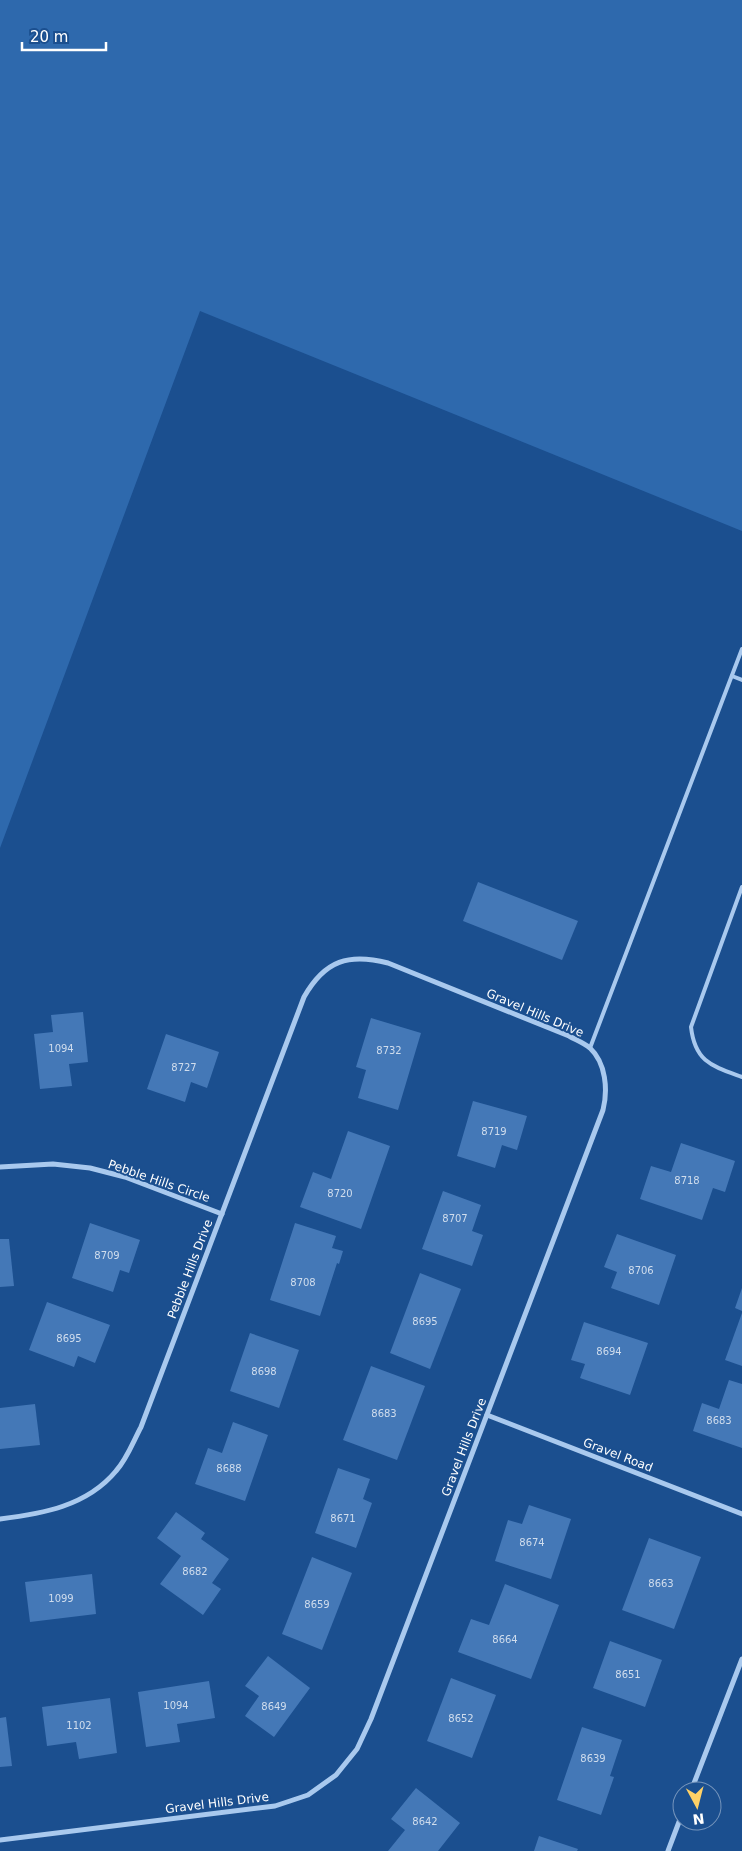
<svg xmlns="http://www.w3.org/2000/svg" width="742" height="1851" font-family="'DejaVu Sans',sans-serif">
<rect width="100%" height="100%" fill="#1b4f8f"/>
<!-- green -->
<path fill="#2e69ad" d="M0 0H742V531L200 311 0 848Z"/>
<!-- building -->
<g fill="#4478b7">
<path d="M478 882 578 921 562 960 463 921Z"/>
<path d="M83 1012 88 1062 69 1064 72 1086 40 1089 34 1034 53 1032 51 1015Z"/>
<path d="M371 1018 421 1033 398 1110 358 1098 366 1070 356 1067Z"/>
<path d="M166 1034 219 1052 207 1088 191 1082 185 1102 147 1089Z"/>
<path d="M473 1101 527 1116 517 1150 502 1145 495 1168 457 1156Z"/>
<path d="M348 1131 390 1146 361 1229 300 1207 313 1172 331 1179Z"/>
<path d="M681 1143 735 1161 725 1192 713 1188 702 1220 640 1199 651 1166 671 1172Z"/>
<path d="M443 1191 481 1205 472 1231 483 1235 472 1266 422 1249Z"/>
<path d="M90 1223 140 1240 129 1273 120 1270 113 1292 72 1278Z"/>
<path d="M295 1223 336 1236 332 1248 343 1251 339 1264 337 1263 320 1316 270 1300Z"/>
<path d="M617 1234 676 1255 659 1305 611 1288 617 1272 604 1267Z"/>
<path d="M0 1239H9L14 1286 0 1287Z"/>
<path d="M420 1273 461 1289 430 1369 390 1353Z"/>
<path d="M742 1288V1311L735 1308Z"/>
<path d="M47 1302 110 1325 95 1363 78 1356 74 1367 29 1350Z"/>
<path d="M742 1313V1366L725 1360Z"/>
<path d="M584 1322 648 1343 630 1395 580 1378 585 1364 571 1360Z"/>
<path d="M250 1333 299 1350 279 1408 230 1391Z"/>
<path d="M371 1366 425 1386 397 1460 343 1440Z"/>
<path d="M729 1380 742 1384V1448L693 1431 702 1403 719 1409Z"/>
<path d="M35 1404 40 1445 0 1449V1408Z"/>
<path d="M233 1422 268 1435 245 1501 195 1484 208 1448 222 1453Z"/>
<path d="M338 1468 370 1479 363 1499 372 1503 356 1548 315 1533Z"/>
<path d="M529 1505 571 1519 551 1579 495 1561 508 1520 522 1524Z"/>
<path d="M176 1512 205 1533 201 1539 229 1559 212 1583 221 1589 203 1615 160 1584 181 1556 157 1538Z"/>
<path d="M649 1538 701 1557 674 1629 622 1610Z"/>
<path d="M312 1557 352 1573 322 1650 282 1634Z"/>
<path d="M92 1574 96 1614 30 1622 25 1582Z"/>
<path d="M505 1584 559 1605 531 1679 458 1652 471 1619 489 1625Z"/>
<path d="M610 1641 662 1660 645 1707 593 1688Z"/>
<path d="M268 1656 310 1688 274 1737 245 1716 259 1696 245 1686Z"/>
<path d="M451 1678 496 1695 472 1758 427 1741Z"/>
<path d="M209 1681 215 1718 177 1724 180 1742 146 1747 138 1692Z"/>
<path d="M110 1698 117 1753 79 1759 76 1742 47 1746 42 1707Z"/>
<path d="M6 1717 12 1766 0 1767V1718Z"/>
<path d="M582 1727 622 1740 610 1776 614 1777 601 1815 557 1800Z"/>
<path d="M416 1788 460 1823 438 1851H388L405 1830 391 1819Z"/>
<path d="M539 1836 578 1849 577 1851H534Z"/>
</g>
<g fill="none" stroke-linecap="round" stroke-linejoin="round">
<!-- lane -->
<g stroke="#a9c9ee" stroke-width="4">
<path d="M732 676 742 680"/>
<path d="M742 887 691 1027C695 1062 712 1066 742 1077"/>
<path d="M590 1048 742 649"/>
</g>
<!-- street -->
<g stroke="#a9c9ee" stroke-width="5">
<path d="M0 1167 53 1164 90 1168 125 1177 222 1214"/>
<path d="M487 1415 742 1514"/>
<path d="M0 1519C42 1514 87 1506 116 1471 127 1459 133 1442 141 1427L304 997C325 960 349 953 388 963L569 1036C576 1040 584 1043 590 1048 606 1063 608 1090 603 1110L371 1719 357 1749 336 1775 308 1795 275 1806 0 1840"/>
<path d="M691 1791 742 1659"/>
<path d="M668 1851 682 1814"/>
</g>
</g>
<g text-anchor="middle" stroke-width="4" stroke-linejoin="round" paint-order="stroke">
<!-- number labels -->
<g font-size="10" fill="#d0dded">
<text x="61" y="1052">1094</text>
<text x="389" y="1054">8732</text>
<text x="184" y="1071">8727</text>
<text x="494" y="1135">8719</text>
<text x="687" y="1184">8718</text>
<text x="340" y="1197">8720</text>
<text x="455" y="1222">8707</text>
<text x="107" y="1259">8709</text>
<text x="641" y="1274">8706</text>
<text x="303" y="1286">8708</text>
<text x="425" y="1325">8695</text>
<text x="69" y="1342">8695</text>
<text x="609" y="1355">8694</text>
<text x="264" y="1375">8698</text>
<text x="384" y="1417">8683</text>
<text x="719" y="1424">8683</text>
<text x="229" y="1472">8688</text>
<text x="343" y="1522">8671</text>
<text x="532" y="1546">8674</text>
<text x="195" y="1575">8682</text>
<text x="661" y="1587">8663</text>
<text x="61" y="1602">1099</text>
<text x="317" y="1608">8659</text>
<text x="505" y="1643">8664</text>
<text x="628" y="1678">8651</text>
<text x="176" y="1709">1094</text>
<text x="274" y="1710">8649</text>
<text x="461" y="1722">8652</text>
<text x="79" y="1729">1102</text>
<text x="593" y="1762">8639</text>
<text x="425" y="1825">8642</text>
</g>
<!-- street labels -->
<g font-size="12" fill="#fff" stroke="#1b4f8f">
<text transform="translate(535 1013) rotate(23)" y="4">Gravel Hills Drive</text>
<text transform="translate(159 1181) rotate(19)" y="4">Pebble Hills Circle</text>
<text transform="translate(190 1269) rotate(-69)" y="4">Pebble Hills Drive</text>
<text transform="translate(464 1447) rotate(-69)" y="4">Gravel Hills Drive</text>
<text transform="translate(618 1455) rotate(21)" y="4">Gravel Road</text>
<text transform="translate(217 1803) rotate(-7)" y="4">Gravel Hills Drive</text>
</g>
</g>
<!-- north arrow -->
<g transform="translate(697 1806) rotate(173)"><circle r="24" fill="#1b4f8f" stroke="#7695bc"/>
<path d="M0-4L9 19L0 12L-9 19Z" fill="#ffd166"/>
<text y="-8" font-size="14" font-weight="bold" text-anchor="middle" fill="#ffffff">N</text>
</g>
<!-- scale -->
<path d="M22 42v8h84v-8" fill="none" stroke="#ffffff" stroke-width="2.5"/>
<text x="30" y="42" font-size="15" fill="#ffffff" stroke="#1b4f8f" stroke-width="4" paint-order="stroke">20 m</text>
</svg>
